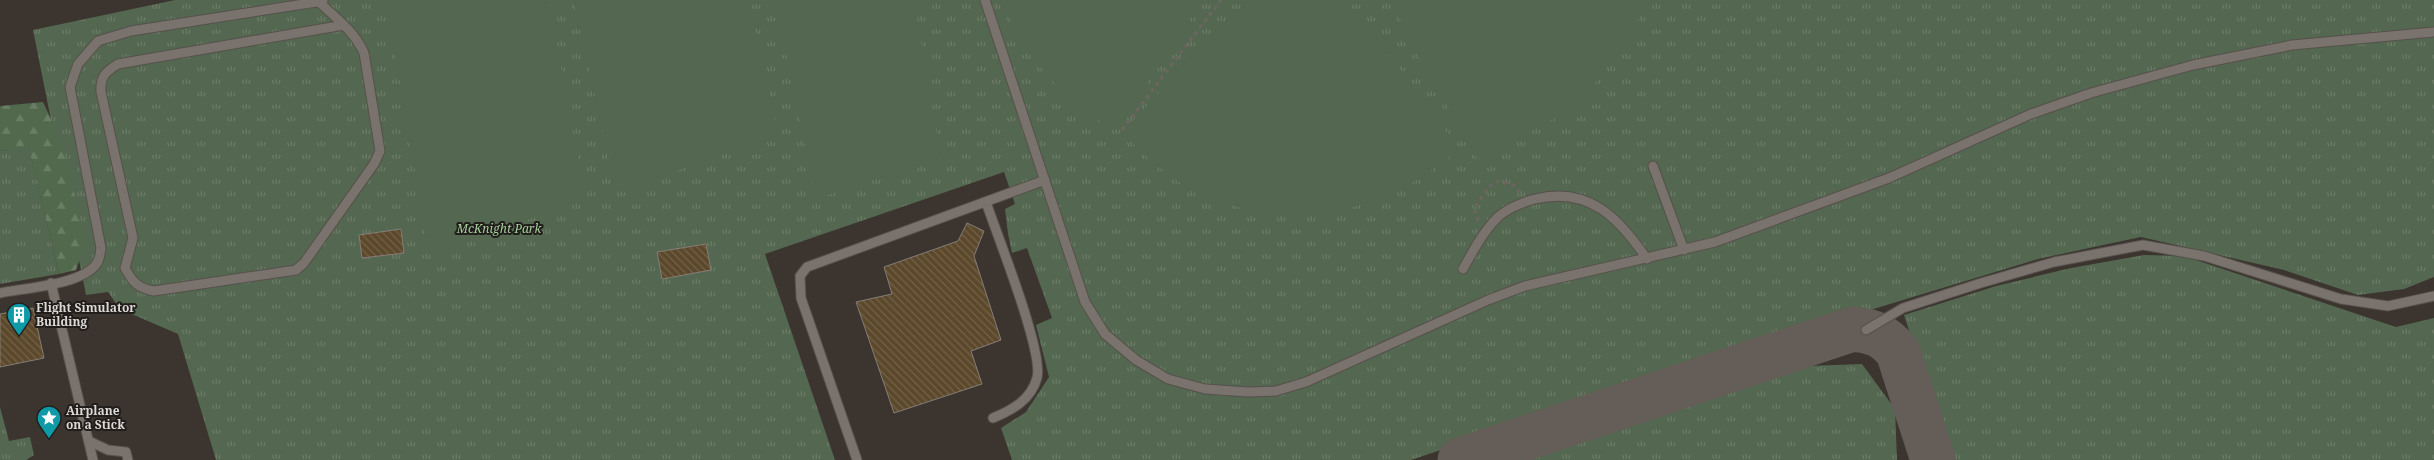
<svg xmlns="http://www.w3.org/2000/svg" width="2434" height="460" font-family="'Noto Serif',serif">
<defs>
<pattern id="grass-tufts" width="24" height="20" patternUnits="userSpaceOnUse" patternTransform="scale(1.25)"><rect width="24" height="20" fill="#546750"/><path d="M3 7l-1-3M5 7V3M7 7l1-3M15 17l-1-3M17 17v-4M19 17l1-3" fill="none" stroke="#6c7c68"/></pattern>
<pattern id="forest-firs" width="22" height="20" patternUnits="userSpaceOnUse" patternTransform="scale(1.25)"><rect width="22" height="20" fill="#52694d"/><path d="M5 1l3.5 6h-7zM16 11l3.5 6h-7z" fill="#6a7e66"/></pattern>
<pattern id="building-back-hatch" width="6" height="6" patternUnits="userSpaceOnUse" patternTransform="scale(1.25)"><rect width="6" height="6" fill="#5c482b"/><path d="M-1 5l2 2M0 0l6 6M5-1l2 2" fill="none" stroke="#736249"/></pattern>
</defs>
<rect width="100%" height="100%" fill="#3b342f"/>
<!-- grass -->
<g fill="url(#grass-tufts)">
<path d="M175 0H2434V277L2404 289 2358 295 2284 270 2141 237 2038 259 1748 347 1411 460H1012L1001 428 1026 412 1049 377 1036 325 1052 318 1027 248 1012 253 1008 234 1005 209 1015 204 1004 172 765 254 835 460H216L178 334 120 309 108 292 86 295 33 30Z"/>
<path d="M29 148 59 274 0 284V151Z"/>
<path d="M2144 255 2184 256 2396 327 2434 318V460H1951L1904 315 1996 286 2071 268Z"/>
<path d="M1862 364 1895 409 1897 460H1505L1780 367Z"/>
<path d="M0 407 9 441 30 437 34 455 26 460H0Z"/>
</g>
<!-- forest -->
<path fill="url(#forest-firs)" d="M43 102 62 143 86 242 76 270 59 274 29 149 0 151V106Z"/>
<!-- garden -->
<g fill="#546750">
<path d="M386 0H549L585 200 429 253Z"/>
<path d="M574 0H749L778 135 616 192Z"/>
<path d="M775 0H914L941 158 816 199Z"/>
<path d="M1004 0H1203L1117 129C1107 124 1096 119 1087 113 1055 90 1013 38 1004 0Z"/>
<path d="M1250 0H1341L1387 52 1459 149C1385 214 1288 235 1197 192 1168 178 1145 155 1122 133L1203 44Z"/>
<path d="M1392 0H1640L1638 26 1578 106 1478 159 1412 45Z"/>
</g>
<g fill="none" stroke-linecap="round" stroke-linejoin="round">
<!-- taxiway -->
<path stroke="#645d58" stroke-width="45" d="M1460 460 1853 329C1874 331 1885 336 1898 352L1933 460"/>
</g>
<!-- building -->
<g fill="url(#building-back-hatch)" stroke="#847e77">
<path d="M967 223 984 231 974 256 1001 340 971 351 982 384 894 413 856 302 892 294 884 267 958 241Z"/>
<path d="M401 229 404 253 362 258 359 235Z"/>
<path d="M706 244 711 270 662 279 657 252Z"/>
<path d="M33 308 44 358 0 367V314Z"/>
</g>
<g fill="none" stroke-linecap="round" stroke-linejoin="round">
<defs>
<g id="service">
<path d="M985 0 1085 302 1105 334 1136 360 1168 379 1205 389 1248 392 1276 391 1306 382 1488 300 1525 286 1715 242 1889 178 2031 114 2091 93 2193 65 2292 45 2434 32"/>
<path d="M319 2C336 18 355 32 364 53L380 151 374 164 304 263 296 270 154 291C138 288 133 283 125 268L133 238 101 92C100 77 105 72 118 64L344 25"/>
<path d="M1653 166 1684 250"/>
<path d="M986 202C997 235 1044 352 1037 378 1031 400 1012 410 993 418"/>
<path d="M1463 269C1473 251 1483 232 1497 218 1506 209 1523 202 1535 199 1589 186 1619 218 1647 259"/>
<path d="M51 283 93 460"/>
<path d="M0 293C24 288 83 285 97 263 100 259 100 253 101 248L70 87 78 64 98 41 131 31 323 1"/>
<path d="M1866 330 1903 308 1981 283 2054 262 2143 245 2204 256 2341 299 2388 306 2434 296"/>
<path d="M89 441 108 450 126 452 128 460"/>
<path d="M857 460 801 298 800 276 807 267 1045 180"/>
</g>
</defs>
<!-- service casing -->
<use href="#service" stroke="#56514c" stroke-width="11"/>
<!-- path -->
<g stroke="#6c6561" stroke-width="3" stroke-dasharray="4 4" stroke-linecap="butt">
<path d="M1122 130 1221 0"/>
<path d="M1478 221 1474 208 1490 186 1498 181 1514 185 1520 193"/>
</g>
<!-- service -->
<use href="#service" stroke="#7a726c" stroke-width="9"/>
</g>
<!-- icons -->
<defs>
<symbol id="building-pin" viewBox="-11 -11 22 30"><path d="M0 17L-7.5 6A9.5 9.5 0 1 1 7.5 6Z" fill="#0f9aa8" stroke="#201d1a"/><path d="M-4-6H4V6H1V3H-1V6H-4ZM-2.5-4.3h1.7v1.8h-1.7ZM.8-4.3h1.7v1.8H.8ZM-2.5-1h1.7V.8h-1.7ZM.8-1h1.7V.8H.8Z" fill="#fff"/></symbol>
<symbol id="sight-pin" viewBox="-11 -11 22 30"><path d="M0 17L-7.5 6A9.5 9.5 0 1 1 7.5 6Z" fill="#0f9aa8" stroke="#201d1a"/><path d="M0-6L1.8-2.2L6-1.7L2.9 1.2L3.7 5.4L0 3.3L-3.7 5.4L-2.9 1.2L-6-1.7L-1.8-2.2Z" fill="#fff"/></symbol>
</defs>
<g fill-rule="evenodd">
<use href="#building-pin" x="5" y="301" width="28" height="38"/>
<use href="#sight-pin" x="35" y="404" width="28" height="38"/>
</g>
<g text-anchor="middle" stroke-width="4" stroke-linejoin="round" paint-order="stroke">
<!-- park labels -->
<g font-size="12" font-style="italic" fill="#a5cf9d" stroke="#201d1a">
<text x="499" y="233">McKnight Park</text>
</g>
<!-- poi labels -->
<g font-size="12" font-weight="bold" fill="#ddd8d5" stroke="#201d1a" text-anchor="start">
<text x="36" y="312">Flight Simulator<tspan x="36" dy="14">Building</tspan></text>
<text x="66" y="415">Airplane<tspan x="66" dy="14">on a Stick</tspan></text>
</g>
</g>
</svg>
